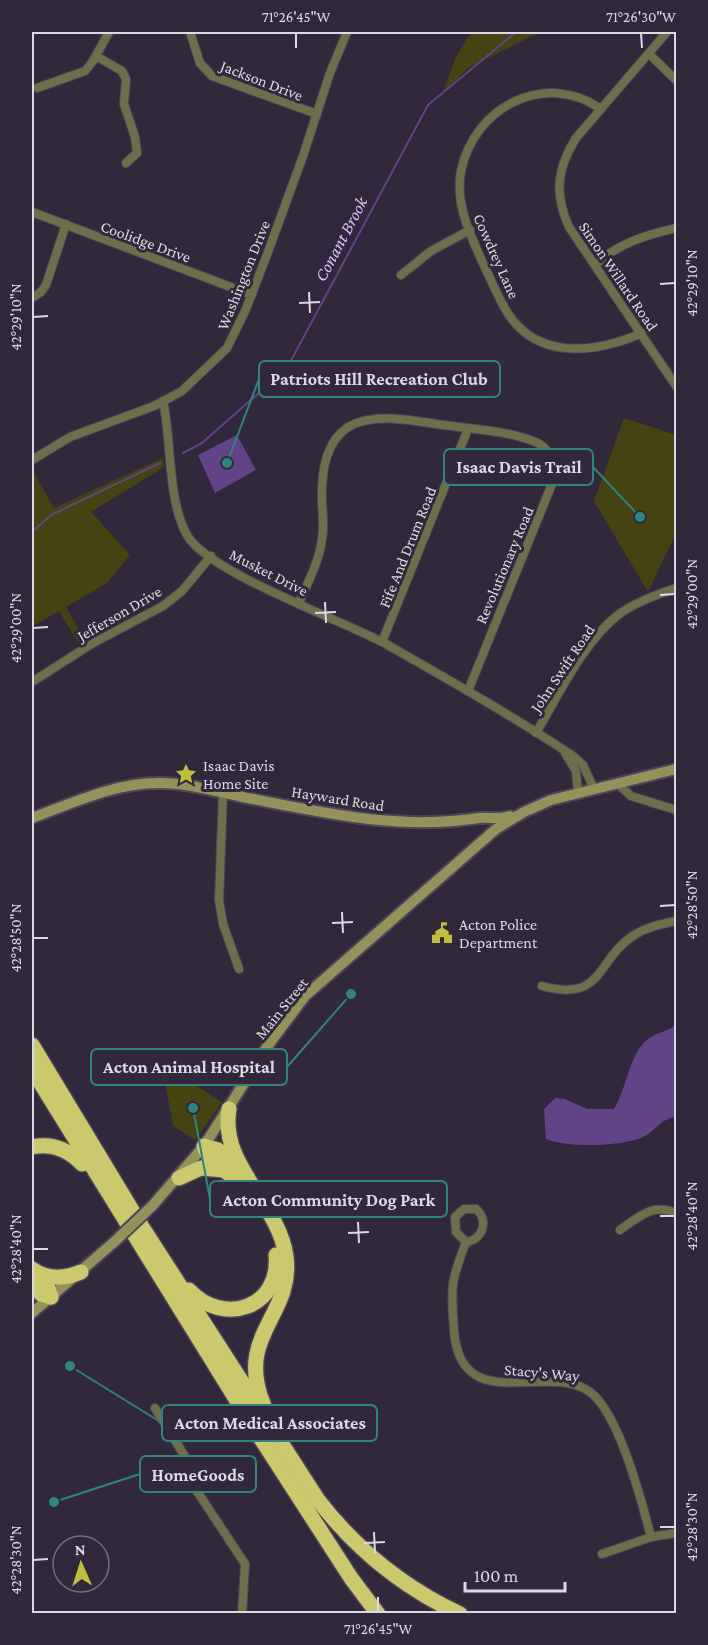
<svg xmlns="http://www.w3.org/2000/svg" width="708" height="1645" font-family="'Crimson Pro',serif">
<rect width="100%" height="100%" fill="#31283c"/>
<!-- green -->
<g fill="#454312">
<path d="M471 32H540L468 68 442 94 456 57Z"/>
<path d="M624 418 676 435V533L648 592 594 501Z"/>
<path d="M163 458 164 467 91 512 130 555 107 583 66 607 85 640 79 644 59 611 32 627V469L54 508Z"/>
<path d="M177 1074 222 1102 195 1140 173 1126 166 1087Z"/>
</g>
<!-- water -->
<g fill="#634387">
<path d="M237 435 256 470 215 493 198 455Z"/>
<path d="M676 1026V1117C662 1118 657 1129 645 1136 624 1147 567 1148 546 1139L544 1109 555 1098 565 1099 587 1109H614C626 1090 630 1053 647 1040 651 1036 670 1029 676 1026Z"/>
</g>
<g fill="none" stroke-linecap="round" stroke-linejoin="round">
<!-- stream -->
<g stroke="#634387" stroke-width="2">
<path d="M183 453 202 443 287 368 428 105 516 32"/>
<path d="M32 532 51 515 160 463"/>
</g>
<defs>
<g id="street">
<path d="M190 32 200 63 212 76 317 114"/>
<path d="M667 32 576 138C557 168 554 194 569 227L676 386"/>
<path d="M649 54 676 80"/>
<path d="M96 56 122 71 126 79 124 104 135 137 137 153 126 163"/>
<path d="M37 88 85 71 93 61 109 32"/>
<path d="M601 109C545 70 474 107 461 171 455 202 469 232 481 259 490 277 497 296 507 312 538 361 596 353 642 333"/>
<path d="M32 212 252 295"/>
<path d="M596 264C619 243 646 235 676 228"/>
<path d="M401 275 431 251 470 230"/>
<path d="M32 298 41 292 46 285 66 224"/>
<path d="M163 401C172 442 167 499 187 535 207 572 344 621 386 644 449 680 513 716 573 756L583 765 594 789"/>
<path d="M32 460 70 437 154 406 182 391 227 348 246 309 268 252 303 156 330 73 347 32"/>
<path d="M299 603C308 582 319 562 322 539 325 522 321 505 322 489 324 413 371 413 430 423 465 429 505 429 538 443 552 451 554 464 554 479L468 691"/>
<path d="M382 642 468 429"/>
<path d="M32 682 93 643 163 606 182 591 211 556"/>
<path d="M536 733C558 696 584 641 618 615 635 602 657 595 676 588"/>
<path d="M565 753 576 771 578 793"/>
<path d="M619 785 631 796 676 810"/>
<path d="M223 793 219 900 223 924 239 969"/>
<path d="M542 986C606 1003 595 958 636 934 649 926 663 924 676 921"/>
<path d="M620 1230C640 1216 652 1203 676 1213"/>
<path d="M466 1242 456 1232 455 1217 464 1209H476C489 1220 483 1240 466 1242 450 1283 451 1288 454 1331 461 1418 548 1361 590 1392 619 1413 642 1502 651 1537"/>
<path d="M155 1408 189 1463 193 1485 245 1564 242 1614"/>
<path d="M602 1554 651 1537 676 1533"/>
</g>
<g id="secondary">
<path d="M32 818C73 803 114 783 159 783 190 783 222 793 253 799 329 814 402 830 479 818 490 817 499 820 510 816"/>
<path d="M153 1205 204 1146 269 1044 305 996 496 829 524 812 551 800 676 769"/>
<path d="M32 1313 113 1243"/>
</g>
<g id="highway">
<path d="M32 1045 142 1227 318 1500C356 1549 404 1588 460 1614"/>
<path d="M32 1069 249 1420 351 1578 378 1614"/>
<path d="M229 1109C219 1165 278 1202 286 1256 294 1317 234 1334 264 1406"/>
<path d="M32 1147C52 1143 68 1149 82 1164"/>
<path d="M238 1165 218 1150 204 1146C209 1165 237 1176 249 1192"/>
<path d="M179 1178 201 1168 224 1170"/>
<path d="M32 1269C47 1280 64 1279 81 1272"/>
<path d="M35 1273 48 1288 51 1297"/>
<path d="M32 1285 41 1294 51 1297"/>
<path d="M189 1290C223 1327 281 1308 276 1255"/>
</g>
</defs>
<!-- street casing -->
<use href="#street" stroke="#4d4457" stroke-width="10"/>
<!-- secondary casing -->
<use href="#secondary" stroke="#4d4457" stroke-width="14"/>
<!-- highway casing -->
<use href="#highway" stroke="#4d4457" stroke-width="18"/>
<!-- street -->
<use href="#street" stroke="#6f6e4b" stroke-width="8"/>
<!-- secondary -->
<use href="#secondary" stroke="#94925a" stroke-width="10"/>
<!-- highway -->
<use href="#highway" stroke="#cbc86e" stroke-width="15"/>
<defs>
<path id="secondary-bridge" d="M113 1243 153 1205"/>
</defs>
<!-- secondary-bridge casing -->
<use href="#secondary-bridge" stroke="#4d4457" stroke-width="14" stroke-linecap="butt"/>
<!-- secondary-bridge -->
<use href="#secondary-bridge" stroke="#94925a" stroke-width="10"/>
</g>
<!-- ticks -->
<path fill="none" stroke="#ddd8e5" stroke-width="2" d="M296 33V48M641 33 642 48M660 284 675 283M309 292 310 313M299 303 320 302M33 317 48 316M660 595 675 594M325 602 326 623M315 613 336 612M33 628 48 627M660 906 675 905M342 912 343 933M332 923 353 922M33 938H48M660 1216H675M358 1222 359 1243M348 1233 369 1232M33 1249H48M660 1527H675M374 1532 375 1553M364 1543 385 1542M33 1560 48 1559M378 1597V1612"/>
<!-- icons -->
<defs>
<symbol id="sight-bare" viewBox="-9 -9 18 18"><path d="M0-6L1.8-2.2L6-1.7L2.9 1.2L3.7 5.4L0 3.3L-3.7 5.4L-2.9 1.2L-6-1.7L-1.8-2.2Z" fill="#c3bd3e" stroke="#31283c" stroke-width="2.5" paint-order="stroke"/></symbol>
<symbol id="civic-bare" viewBox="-9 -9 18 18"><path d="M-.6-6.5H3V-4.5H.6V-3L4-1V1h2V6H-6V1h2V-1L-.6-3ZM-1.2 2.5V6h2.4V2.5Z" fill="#c3bd3e" stroke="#31283c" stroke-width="2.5" paint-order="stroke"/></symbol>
</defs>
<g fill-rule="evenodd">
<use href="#sight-bare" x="171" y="759" width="30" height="30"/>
<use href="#civic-bare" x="427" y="918" width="30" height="30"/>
</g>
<g text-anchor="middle" stroke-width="6" stroke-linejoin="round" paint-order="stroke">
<!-- street labels -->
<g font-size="16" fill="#ddd8e5" stroke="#31283c">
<text transform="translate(262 80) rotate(21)" y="6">Jackson Drive</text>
<text transform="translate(146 241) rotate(20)" y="6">Coolidge Drive</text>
<text transform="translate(497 256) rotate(66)" y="6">Cowdrey Lane</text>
<text transform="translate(243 275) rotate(-68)" y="6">Washington Drive</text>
<text transform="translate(619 276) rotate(56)" y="6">Simon Willard Road</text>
<text transform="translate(407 547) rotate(-68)" y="6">Fife And Drum Road</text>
<text transform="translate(504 565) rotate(-67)" y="6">Revolutionary Road</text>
<text transform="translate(269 572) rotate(27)" y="6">Musket Drive</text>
<text transform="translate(119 613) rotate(-30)" y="6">Jefferson Drive</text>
<text transform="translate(562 668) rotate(-56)" y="6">John Swift Road</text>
<text transform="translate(338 798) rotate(9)" y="6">Hayward Road</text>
<text transform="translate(281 1008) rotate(-51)" y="6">Main Street</text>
<text transform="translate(542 1372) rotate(5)" y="6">Stacy's Way</text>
</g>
<!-- poi labels -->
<g font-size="16" fill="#ddd8e5" stroke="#31283c" text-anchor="start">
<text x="203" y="771">Isaac Davis<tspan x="203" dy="18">Home Site</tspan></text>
<text x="459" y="930">Acton Police<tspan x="459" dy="18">Department</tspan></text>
</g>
<!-- water labels -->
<g font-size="18" font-style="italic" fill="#d9bffa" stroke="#31283c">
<text transform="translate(341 239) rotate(-62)" y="6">Conant Brook</text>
</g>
</g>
<!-- callouts -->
<path fill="none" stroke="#2e8580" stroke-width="2" d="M227 463L259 379M640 517L593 467M351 994L287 1067M193 1108L210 1199M70 1366L162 1423M54 1502L140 1474"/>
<g fill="#2e8580" stroke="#31283c" stroke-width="2">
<circle cx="227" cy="463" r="6"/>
<circle cx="640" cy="517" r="6"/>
<circle cx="351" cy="994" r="6"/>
<circle cx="193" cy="1108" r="6"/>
<circle cx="70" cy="1366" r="6"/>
<circle cx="54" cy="1502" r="6"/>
</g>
<g fill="#31283c" stroke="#2e8580" stroke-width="2">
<rect x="259" y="361" width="241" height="36" rx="6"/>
<rect x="444" y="449" width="149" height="36" rx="6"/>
<rect x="91" y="1049" width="196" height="36" rx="6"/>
<rect x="210" y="1181" width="237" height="36" rx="6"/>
<rect x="162" y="1405" width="215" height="36" rx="6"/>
<rect x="140" y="1456" width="116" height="36" rx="6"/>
</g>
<g font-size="18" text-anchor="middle" font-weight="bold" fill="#ddd8e5">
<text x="379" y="385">Patriots Hill Recreation Club</text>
<text x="519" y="473">Isaac Davis Trail</text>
<text x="189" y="1073">Acton Animal Hospital</text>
<text x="329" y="1206">Acton Community Dog Park</text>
<text x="270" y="1429">Acton Medical Associates</text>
<text x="198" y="1481">HomeGoods</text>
</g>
<!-- border -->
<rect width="708" height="1645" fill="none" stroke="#31283c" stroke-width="66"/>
<!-- north arrow -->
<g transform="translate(81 1564) rotate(357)"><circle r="28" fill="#31283c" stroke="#766e80" stroke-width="1.5"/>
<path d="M0-4.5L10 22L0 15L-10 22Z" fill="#c3bd3e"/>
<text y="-9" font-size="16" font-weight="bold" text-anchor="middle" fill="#ddd8e5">N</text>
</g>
<!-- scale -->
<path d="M465 1582v9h100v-9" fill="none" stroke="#ddd8e5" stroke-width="3"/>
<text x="474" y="1582" font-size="18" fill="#ddd8e5" stroke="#31283c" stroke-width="4.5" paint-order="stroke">100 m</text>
<rect x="33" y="33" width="642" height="1579" fill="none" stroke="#ddd8e5" stroke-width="2"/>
<g font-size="15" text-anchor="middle" fill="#ddd8e5">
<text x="296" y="22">71°26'45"W</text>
<text x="641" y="22">71°26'30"W</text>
<text transform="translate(692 283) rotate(-90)" y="5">42°29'10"N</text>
<text transform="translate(16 317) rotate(-90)" y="5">42°29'10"N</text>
<text transform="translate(692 594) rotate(-90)" y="5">42°29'00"N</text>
<text transform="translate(16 628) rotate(-90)" y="5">42°29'00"N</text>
<text transform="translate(692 905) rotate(-90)" y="5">42°28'50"N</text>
<text transform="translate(16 938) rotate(-90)" y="5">42°28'50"N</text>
<text transform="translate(692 1216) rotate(-90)" y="5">42°28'40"N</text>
<text transform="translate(16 1249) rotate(-90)" y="5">42°28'40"N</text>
<text transform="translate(692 1527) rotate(-90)" y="5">42°28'30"N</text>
<text transform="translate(16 1560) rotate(-90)" y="5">42°28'30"N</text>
<text x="378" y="1634">71°26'45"W</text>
</g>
</svg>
